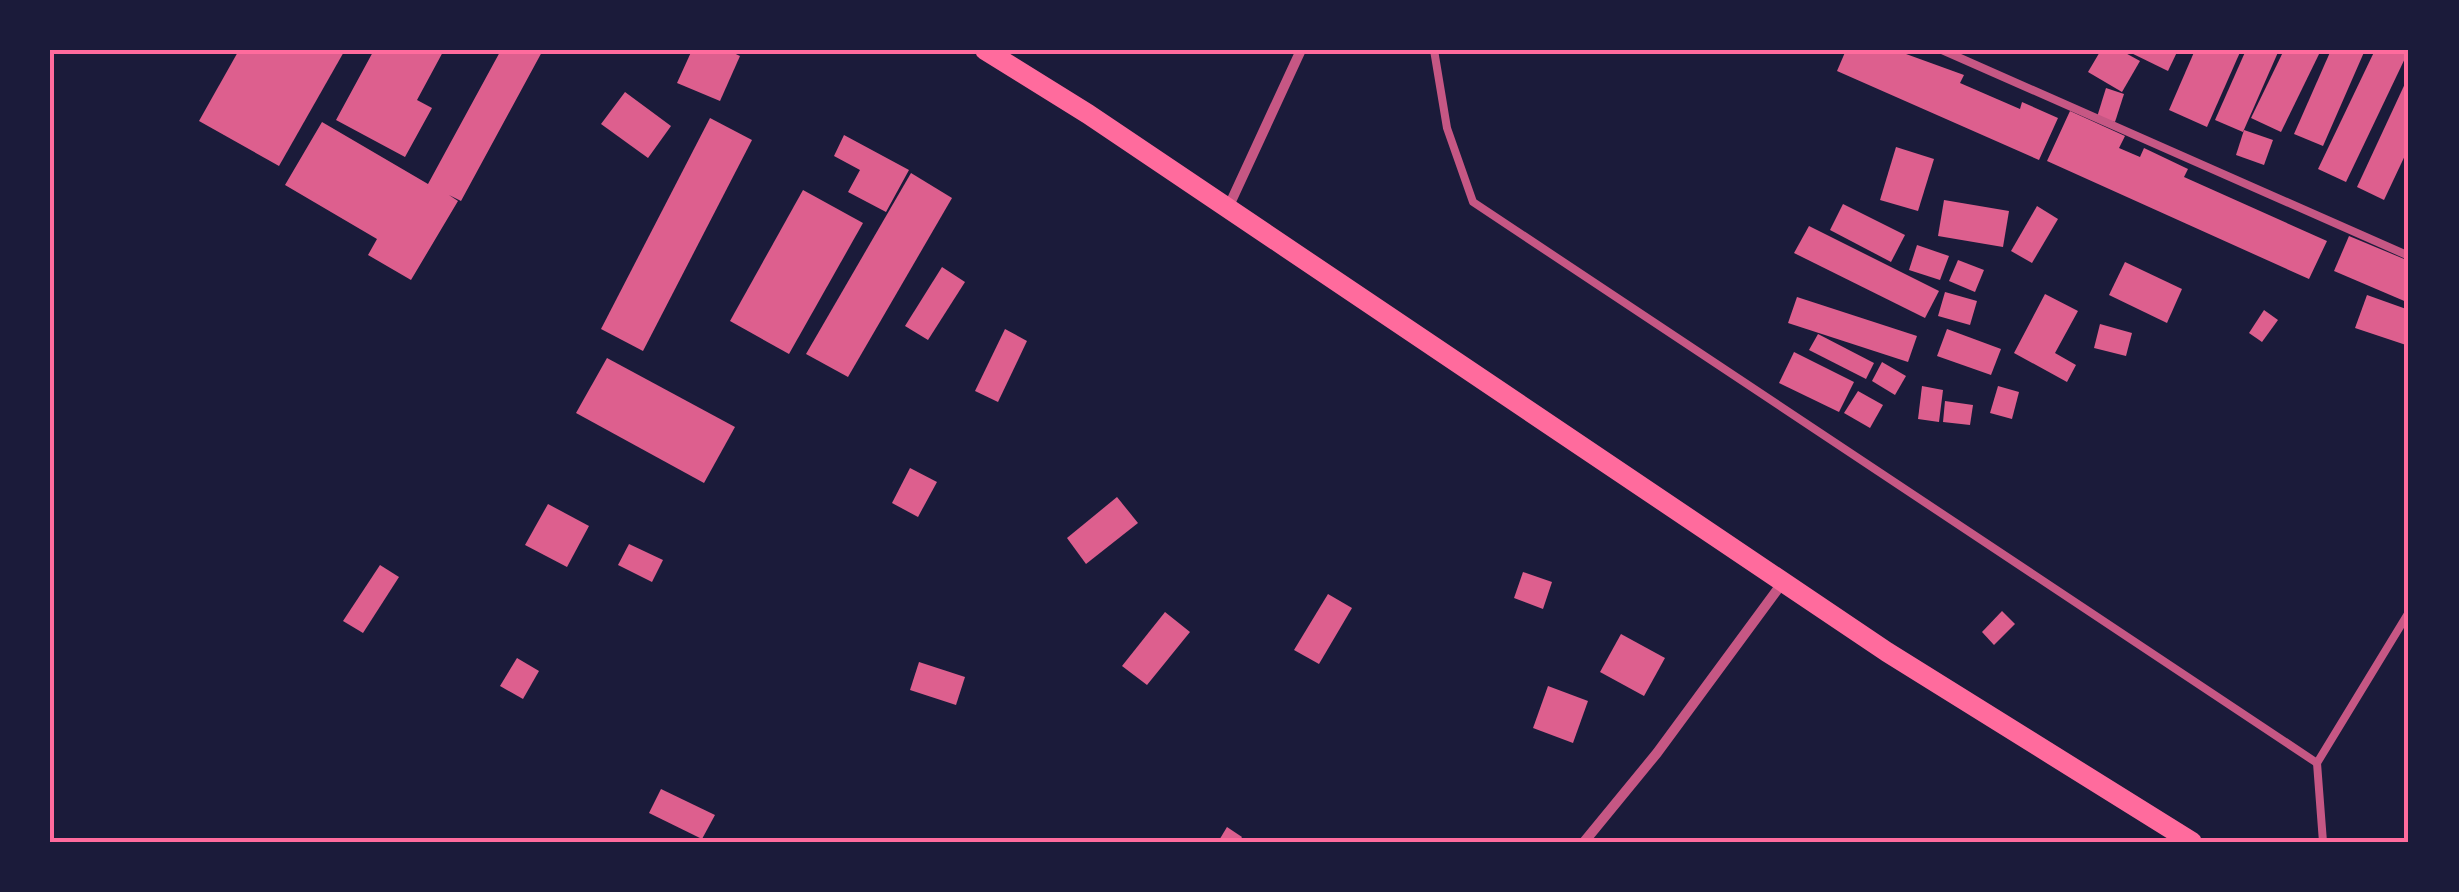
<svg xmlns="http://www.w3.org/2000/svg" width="2459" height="892" font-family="Helvetica,sans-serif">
<rect width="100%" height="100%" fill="#1b1b3a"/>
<!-- building -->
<g fill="#dd5f8e">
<path d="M239 50H345L279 166 199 121Z"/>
<path d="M374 50H444L417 100 432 108 405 157 336 120Z"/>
<path d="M501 50H543L461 201 449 195 458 201 411 280 368 255 377 239 285 185 322 122 428 184Z"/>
<path d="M692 50H727L740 56 720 101 677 83Z"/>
<path d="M1846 50H1895L1964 75 1960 83 2020 109 2022 102 2058 118 2039 160 1837 71Z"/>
<path d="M2101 50H2120L2140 61 2122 92 2088 72Z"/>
<path d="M2125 50H2178L2168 71Z"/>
<path d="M2195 50H2241L2207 127 2169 110Z"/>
<path d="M2246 50H2279L2243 132 2215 120Z"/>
<path d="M2284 50H2321L2281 132 2251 118Z"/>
<path d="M2331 50H2365L2323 146 2294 134Z"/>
<path d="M2375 50H2409L2346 182 2318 169Z"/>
<path d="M2409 75V147L2384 200 2357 187Z"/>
<path d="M2106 88 2124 94 2115 122 2097 117Z"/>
<path d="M625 92 671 126 648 158 601 124Z"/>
<path d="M2070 111 2125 136 2119 148 2140 157 2144 148 2188 169 2184 177 2327 241 2309 279 2047 161Z"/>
<path d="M710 118 752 140 643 351 601 329Z"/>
<path d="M2244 130 2273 140 2264 165 2236 155Z"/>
<path d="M844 135 909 170 886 212 848 192 860 170 834 156Z"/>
<path d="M1896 147 1934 159 1918 211 1880 200Z"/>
<path d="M911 173 952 198 848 377 806 354Z"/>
<path d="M803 190 863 223 789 354 730 321Z"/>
<path d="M1944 200 2009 211 2003 247 1938 236Z"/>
<path d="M1843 204 1905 235 1891 262 1830 230Z"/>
<path d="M2037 206 2058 219 2032 263 2011 251Z"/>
<path d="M1809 226 1939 291 1925 318 1794 253Z"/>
<path d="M2349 236 2409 261V303L2334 271Z"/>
<path d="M1917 245 1949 256 1940 280 1909 270Z"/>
<path d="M1958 260 1984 270 1975 292 1949 281Z"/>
<path d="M2125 262 2182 289 2167 323 2109 295Z"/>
<path d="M942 267 965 282 928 340 905 326Z"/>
<path d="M1945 292 1977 301 1970 325 1938 316Z"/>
<path d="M2045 294 2078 311 2055 353 2076 365 2067 382 2014 353Z"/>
<path d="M2367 295 2409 310V346L2355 328Z"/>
<path d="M1797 297 1917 336 1908 362 1788 323Z"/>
<path d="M2264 310 2278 320 2262 342 2249 333Z"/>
<path d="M2100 324 2132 333 2126 356 2094 348Z"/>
<path d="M1005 329 1027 341 998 402 975 391Z"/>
<path d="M1947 329 2001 349 1991 375 1937 356Z"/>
<path d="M1818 334 1874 363 1866 379 1809 350Z"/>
<path d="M1794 352 1854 382 1839 412 1779 383Z"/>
<path d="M607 358 735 427 704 483 576 413Z"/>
<path d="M1882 362 1906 376 1895 395 1872 381Z"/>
<path d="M1922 386 1943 390 1939 422 1918 419Z"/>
<path d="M1998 386 2019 392 2012 419 1990 413Z"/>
<path d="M1858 391 1883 405 1870 428 1844 413Z"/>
<path d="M1945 401 1973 405 1970 425 1943 422Z"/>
<path d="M910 468 937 482 918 517 892 503Z"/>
<path d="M1117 497 1138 523 1086 564 1067 538Z"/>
<path d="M548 504 589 526 567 567 525 545Z"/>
<path d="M629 544 663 560 652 582 618 565Z"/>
<path d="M380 565 399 577 363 633 343 621Z"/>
<path d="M1523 572 1552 582 1543 609 1514 598Z"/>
<path d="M1328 594 1352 608 1319 664 1294 650Z"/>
<path d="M2002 611 2015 624 1994 645 1982 632Z"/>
<path d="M1165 612 1190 632 1147 685 1122 666Z"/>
<path d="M1621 634 1665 658 1644 696 1600 672Z"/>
<path d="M517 658 539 671 523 699 500 686Z"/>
<path d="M919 662 965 677 956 705 910 690Z"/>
<path d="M1548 686 1588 701 1573 743 1533 728Z"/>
<path d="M661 789 715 815 702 839 649 813Z"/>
<path d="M1227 827 1242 837 1239 842H1218Z"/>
</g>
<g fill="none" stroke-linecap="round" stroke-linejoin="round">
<!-- service -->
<g stroke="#c65784" stroke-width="8">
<path d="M1434 50 1447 128 1473 202 2317 763"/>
<path d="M1942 50 2409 256"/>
<path d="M2323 842 2317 763 2409 612"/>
</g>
<!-- minor -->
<g stroke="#c65784" stroke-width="10">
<path d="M1228 208 1301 50"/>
<path d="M1584 842 1657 753 1783 582"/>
</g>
<!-- secondary -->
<path stroke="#ff6b9d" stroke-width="20" d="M985 50 1088 114 1887 652 2192 842"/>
</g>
<!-- border -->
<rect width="2459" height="892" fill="none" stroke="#1b1b3a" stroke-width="105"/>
<rect x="52" y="52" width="2354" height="788" fill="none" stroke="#ff6b9d" stroke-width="4"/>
</svg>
